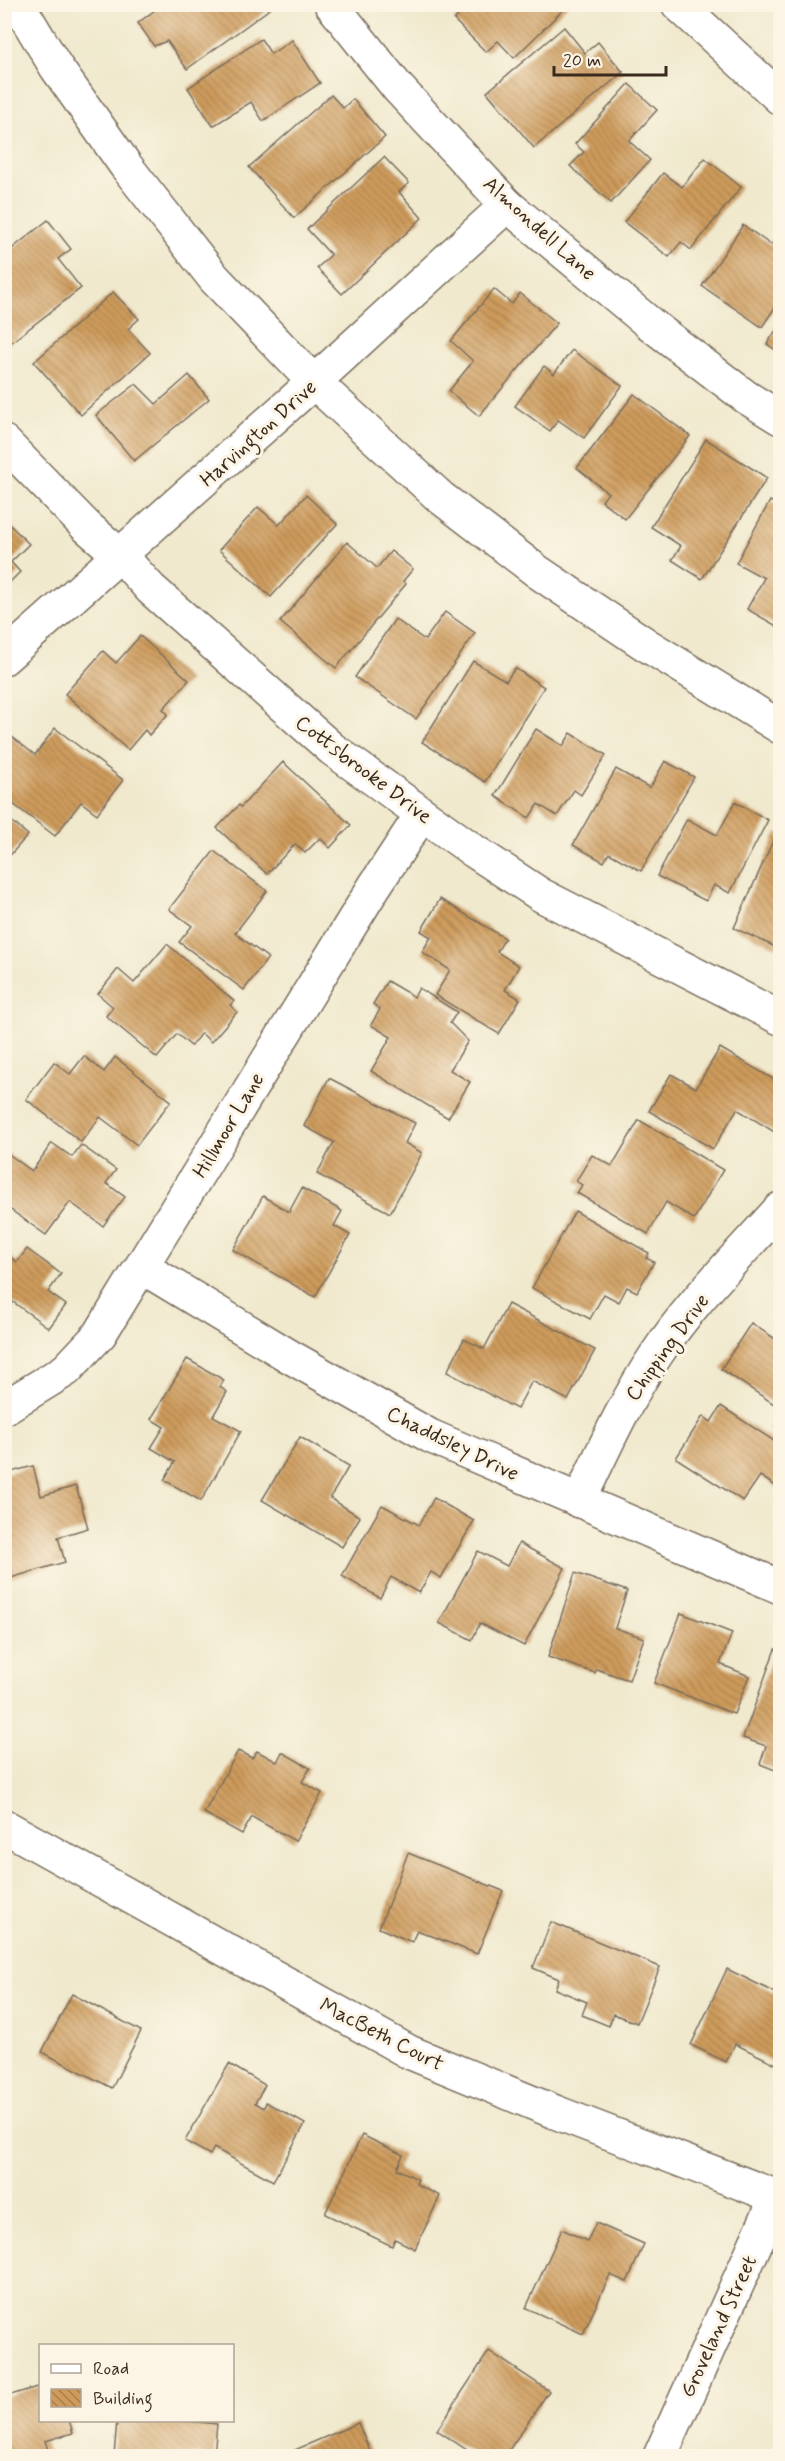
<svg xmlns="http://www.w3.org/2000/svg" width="785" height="2461" font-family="Mynerve,sans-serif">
<defs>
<pattern id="building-back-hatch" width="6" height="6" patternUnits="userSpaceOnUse" patternTransform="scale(1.5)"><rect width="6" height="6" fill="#ce9b5c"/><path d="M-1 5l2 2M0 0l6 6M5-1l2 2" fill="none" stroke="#a87f4b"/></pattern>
</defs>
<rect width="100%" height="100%" fill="#fcf5e5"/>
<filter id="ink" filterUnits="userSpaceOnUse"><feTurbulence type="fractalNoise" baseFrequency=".0167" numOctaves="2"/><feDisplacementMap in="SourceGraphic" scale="12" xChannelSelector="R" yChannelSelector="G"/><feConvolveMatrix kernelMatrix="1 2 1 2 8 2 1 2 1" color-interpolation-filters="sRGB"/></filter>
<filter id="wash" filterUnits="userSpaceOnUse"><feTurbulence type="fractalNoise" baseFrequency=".008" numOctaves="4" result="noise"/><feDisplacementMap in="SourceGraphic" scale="24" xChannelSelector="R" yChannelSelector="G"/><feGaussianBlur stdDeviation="1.35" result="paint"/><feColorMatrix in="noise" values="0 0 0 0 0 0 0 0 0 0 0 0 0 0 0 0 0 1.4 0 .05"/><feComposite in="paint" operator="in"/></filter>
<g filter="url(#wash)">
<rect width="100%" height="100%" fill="#f0e9ce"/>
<g id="blocks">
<!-- building -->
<g fill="url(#building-back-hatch)">
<path d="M163 4H269L271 8 187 69 167 41 154 46 138 23Z"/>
<path d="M469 4H569L514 58 498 41 486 52 454 20Z"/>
<path d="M564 27 585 53 598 42 623 72 534 148 487 92Z"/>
<path d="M261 39 271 54 292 40 320 83 263 121 251 102 213 126 188 88Z"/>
<path d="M629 84 657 110 629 141 650 160 611 203 570 166 584 152 575 144Z"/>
<path d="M331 95 343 108 353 99 385 137 294 218 249 167Z"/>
<path d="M384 157 409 183 399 192 422 218 342 294 317 268 331 255 307 229Z"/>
<path d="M705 158 741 187 691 250 681 242 669 257 624 222 663 173 682 187Z"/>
<path d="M48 220 71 249 58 259 81 288 4 348V255Z"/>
<path d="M743 225 771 245 780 231V300L762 327 702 286Z"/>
<path d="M494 289 512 304 520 293 557 323 479 416 449 391 473 361 451 341Z"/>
<path d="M113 292 139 319 128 329 150 353 81 415 34 362Z"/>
<path d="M780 324V353L767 344Z"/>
<path d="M572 350 622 386 584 438 558 420 550 431 515 406 544 366 554 374Z"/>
<path d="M189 375 209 399 134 461 96 415 136 384 156 404Z"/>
<path d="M634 394 690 436 625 519 602 501 608 493 577 468Z"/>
<path d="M706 439 767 478 702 579 672 560 681 546 651 527Z"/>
<path d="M306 495 337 524 271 597 219 550 258 507 279 525Z"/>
<path d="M770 501 780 506V628L747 609 764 578 736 563Z"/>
<path d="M4 519 29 544 11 562 20 572 6 586 4 584Z"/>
<path d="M347 542 377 568 391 551 413 569 403 581 406 584 336 668 280 622Z"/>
<path d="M445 612 475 633 416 719 355 677 395 619 425 640Z"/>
<path d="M140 636 189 680 163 709 168 714 149 735 145 730 128 750 65 694 103 651 116 663Z"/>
<path d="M473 661 506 681 515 668 544 687 485 782 422 742Z"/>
<path d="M55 728 123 780 97 814 81 802 55 836 4 797V734L6 732 35 755Z"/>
<path d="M536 729 563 746 571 733 606 755 581 795 574 790 557 816 538 804 529 818 495 796Z"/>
<path d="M665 761 694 777 641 871 609 853 604 862 573 845 616 769 650 788Z"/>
<path d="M283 762 351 825 330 848 320 838 305 853 295 844 267 874 217 828 239 805 241 807Z"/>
<path d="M735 802 768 820 730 893 714 885 706 901 657 876 687 819 717 835Z"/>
<path d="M4 815 28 835 4 862Z"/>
<path d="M777 832 780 834V949L734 928Z"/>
<path d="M214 851 267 891 235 933 268 958 244 990 179 942 192 926 169 909Z"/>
<path d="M440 899 505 938 497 952 519 966 505 990 520 999 499 1034 435 995 450 970 422 952 431 937 421 931Z"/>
<path d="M167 944 234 1001 230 1005 237 1012 211 1042 201 1033 191 1046 177 1034 157 1058 106 1016 113 1007 98 994 118 969 134 983Z"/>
<path d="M387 981 414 997 419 988 457 1012 450 1023 468 1041 450 1070 470 1082 448 1118 371 1071 391 1037 371 1025 380 1009 373 1004Z"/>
<path d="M720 1048 780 1083V1126L776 1133 737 1109 713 1149 649 1111 671 1074 696 1088Z"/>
<path d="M84 1056 104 1072 115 1057 171 1101 137 1145 100 1117 81 1142 26 1099 54 1062 70 1074Z"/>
<path d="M329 1078 415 1123 405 1143 422 1153 390 1213 317 1174 334 1142 304 1126Z"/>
<path d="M639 1120 723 1170 694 1219 666 1202 648 1234 577 1193 582 1185 576 1181 592 1155 612 1166Z"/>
<path d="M52 1143 72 1157 81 1145 116 1170 106 1183 125 1197 103 1226 70 1202 46 1235 4 1205V1157L7 1153 32 1171Z"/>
<path d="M302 1188 342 1211 334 1226 350 1235 315 1297 233 1250 263 1196 289 1212Z"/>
<path d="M575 1211 649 1253 646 1258 654 1262 637 1292 627 1287 619 1302 604 1294 590 1319 532 1288Z"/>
<path d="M27 1249 61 1274 48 1292 66 1305 49 1328 13 1302 4 1314V1252L17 1262Z"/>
<path d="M508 1304 595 1350 568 1400 532 1381 517 1409 447 1372 464 1339 484 1349Z"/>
<path d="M751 1323 780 1342V1408L721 1369Z"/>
<path d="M187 1359 224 1380 220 1387 227 1392 213 1416 241 1431 201 1501 164 1480 175 1462 151 1448 164 1427 151 1419Z"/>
<path d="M721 1406 780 1445V1489L760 1476 743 1501 676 1458 703 1416 711 1422Z"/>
<path d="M780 1418V1430L775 1426Z"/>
<path d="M300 1437 349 1466 330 1498 360 1517 342 1547 262 1500Z"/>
<path d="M33 1466 41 1496 76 1486 88 1528 58 1537 65 1562 7 1579 4 1570V1474Z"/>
<path d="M434 1498 474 1521 441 1578 431 1572 419 1593 391 1577 380 1598 342 1576 382 1505 419 1525Z"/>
<path d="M519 1543 565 1568 524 1646 480 1623 472 1640 439 1623 478 1551 507 1566Z"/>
<path d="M575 1573 627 1591 615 1628 644 1638 629 1680 596 1669 595 1673 548 1657Z"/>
<path d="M681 1613 732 1633 720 1664 749 1676 734 1714 654 1683Z"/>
<path d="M775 1649 780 1651V1772L760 1764 766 1746 743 1738Z"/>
<path d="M238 1751 252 1758 257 1751 277 1762 282 1752 310 1768 302 1782 322 1793 295 1841 252 1817 242 1834 204 1813Z"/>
<path d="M408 1853 503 1891 477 1954 417 1930 412 1942 379 1928Z"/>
<path d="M551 1922 660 1967 637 2023 613 2014 609 2026 582 2015 587 2002 555 1989 559 1979 533 1968Z"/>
<path d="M727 1969 780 1995V2066L735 2044 726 2062 691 2045Z"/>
<path d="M72 1994 141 2031 112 2088 42 2052Z"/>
<path d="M229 2064 265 2085 255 2103 264 2108 266 2102 305 2124 273 2181 214 2148 210 2155 185 2141Z"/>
<path d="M362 2135 403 2155 397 2169 418 2179 416 2184 440 2196 415 2249 395 2239 392 2246 325 2214Z"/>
<path d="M596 2223 644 2244 627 2282 610 2275 583 2334 526 2308 562 2229 587 2241Z"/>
<path d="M489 2351 549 2391 505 2456H476L437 2430Z"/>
<path d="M40 2386V2420H69L73 2433 45 2441 50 2456H4V2397Z"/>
<path d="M117 2420H177L217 2424 214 2456H114Z"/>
<path d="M358 2423 372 2456H281Z"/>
</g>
</g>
</g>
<g filter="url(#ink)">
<use href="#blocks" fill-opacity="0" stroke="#7a6d5c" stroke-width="1.5"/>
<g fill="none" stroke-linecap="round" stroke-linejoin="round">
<defs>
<g id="minor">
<path d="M18 4 56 67 126 166 214 278 314 382 440 497 538 572 645 644 780 727"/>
<path d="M331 4 398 88 507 205 649 323 746 397 780 418"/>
<path d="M678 4 780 98"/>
<path d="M4 442 86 526 121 556 151 589 332 749 474 851 541 895 780 1018"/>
<path d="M4 658 314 382 507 205"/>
<path d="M142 1267 289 1356 430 1436 780 1587"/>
<path d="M4 1408 66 1370 100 1334 374 887 422 814"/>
<path d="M579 1501C603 1451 625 1401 656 1355 691 1302 738 1256 780 1209"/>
<path d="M4 1826 409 2052 555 2112 780 2198"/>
<path d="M660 2456 777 2196"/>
</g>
</defs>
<!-- minor casing -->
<use href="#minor" stroke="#7a6d5c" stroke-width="36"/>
<!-- minor -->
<use href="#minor" stroke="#fff" stroke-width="33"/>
</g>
</g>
<g text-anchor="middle" stroke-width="6" stroke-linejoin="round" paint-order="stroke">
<!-- street labels -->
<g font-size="21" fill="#3b2a1e" stroke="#fcf5e5">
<text transform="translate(540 228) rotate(42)" y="7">Almondell Lane</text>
<text transform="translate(258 433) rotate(-42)" y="7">Harvington Drive</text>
<text transform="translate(364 769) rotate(37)" y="7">Cottsbrooke Drive</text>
<text transform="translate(228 1125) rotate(-59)" y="7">Hillmoor Lane</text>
<text transform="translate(667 1347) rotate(-54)" y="7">Chipping Drive</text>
<text transform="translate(453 1443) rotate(26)" y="7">Chaddsley Drive</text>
<text transform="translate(382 2034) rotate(27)" y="7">MacBeth Court</text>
<text transform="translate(718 2326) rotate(-65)" y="7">Groveland Street</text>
</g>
</g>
<!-- margin -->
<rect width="785" height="2461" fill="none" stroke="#fcf5e5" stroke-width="24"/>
<!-- legend -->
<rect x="39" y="2344" width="195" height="78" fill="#fcf5e5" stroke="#afa495" stroke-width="1.5"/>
<rect x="51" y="2364" width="30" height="9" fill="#ffffff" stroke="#afa495" stroke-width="1.5"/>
<text x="93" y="2374" font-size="18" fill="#3b2a1e">Road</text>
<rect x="51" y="2389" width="30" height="18" fill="url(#building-back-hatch)" stroke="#afa495" stroke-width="1.5"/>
<text x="93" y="2404" font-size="18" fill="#3b2a1e">Building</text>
<!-- scale -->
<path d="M554 66v9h112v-9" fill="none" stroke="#3b2a1e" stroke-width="3"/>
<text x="563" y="66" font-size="18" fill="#3b2a1e" stroke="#fcf5e5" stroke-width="4.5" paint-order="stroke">20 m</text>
</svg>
